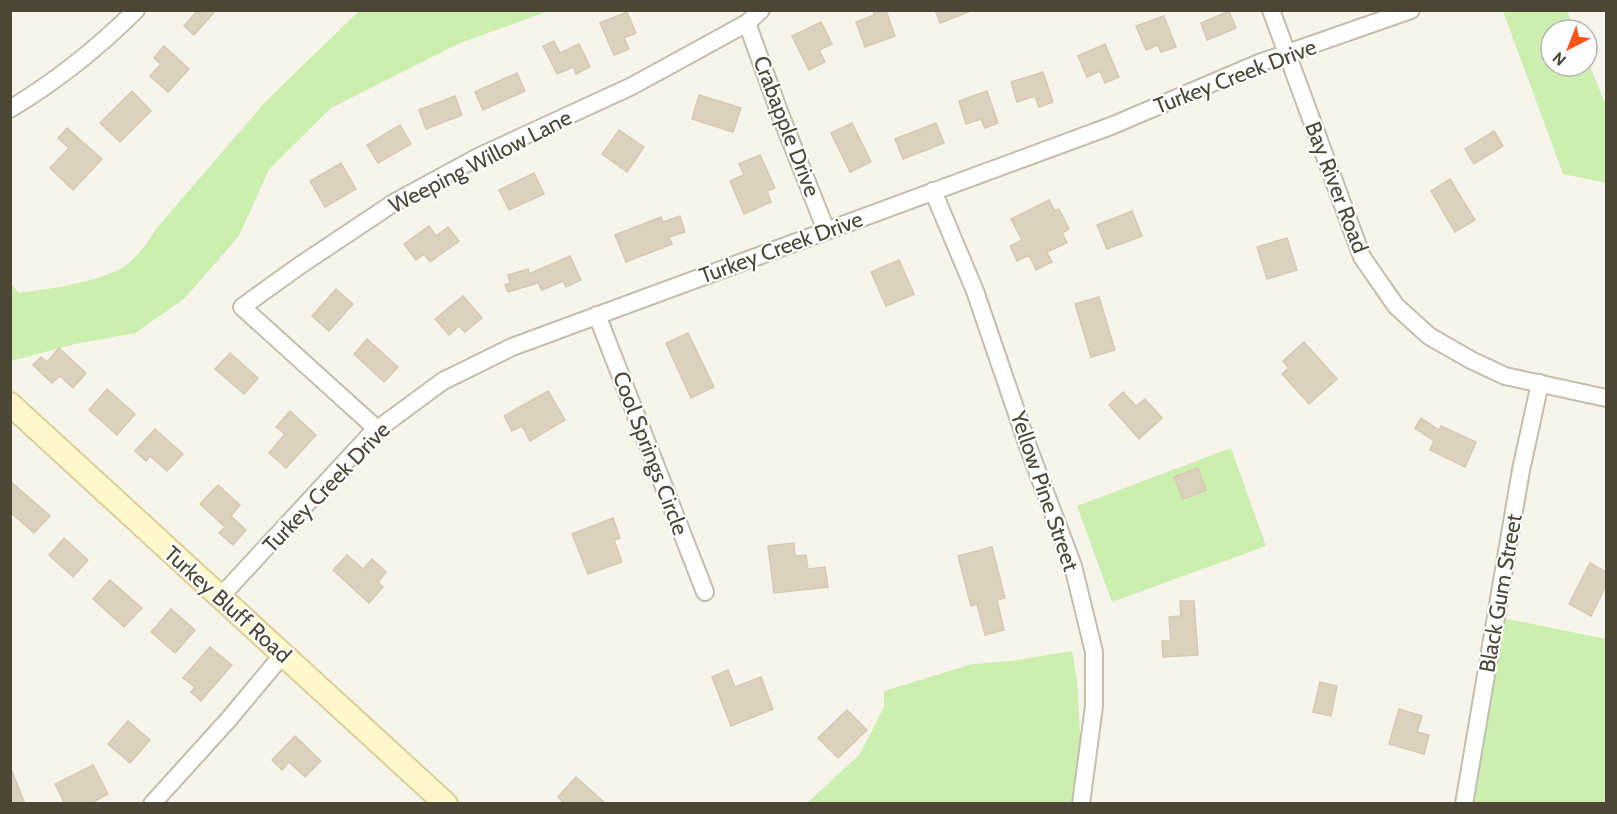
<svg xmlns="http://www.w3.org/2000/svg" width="1617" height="814" font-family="Cabin,sans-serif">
<rect width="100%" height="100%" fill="#f7f4eb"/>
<!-- green -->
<g fill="#ccefb0">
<path d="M362 10 549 11 460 43 331 108 269 169 239 236 184 299 135 333 75 344 11 361V284L19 293C53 288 89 284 120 269 132 263 149 242 155 230L267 100 357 13Z"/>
<path d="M1503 11H1567L1575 30H1551V66H1587V60L1606 105V183L1563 174Z"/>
<path d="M1231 448 1266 546 1112 602 1077 506Z"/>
<path d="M1503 618 1606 639V803L1473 804Z"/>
<path d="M1072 651 1077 680 1081 748 1073 803 806 804 860 754 884 707V691L972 664 1010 661Z"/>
</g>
<!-- building -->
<g fill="#dad2bf" stroke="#d6cbb1" stroke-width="1.5">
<path d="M198 10H216L194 35 184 26Z"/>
<path d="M873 10H886L895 36 865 47 856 22 874 15Z"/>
<path d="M935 10H971V11L940 23Z"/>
<path d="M1229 11 1236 28 1207 40 1201 23Z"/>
<path d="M627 12 636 33 624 38 629 49 614 55 600 23Z"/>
<path d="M1164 16 1176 47 1161 52 1158 45 1146 50 1136 26Z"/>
<path d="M821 22 832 44 819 50 825 62 809 70 792 36Z"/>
<path d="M554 41 560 53 579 44 590 67 576 74 573 67 557 74 543 46Z"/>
<path d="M1105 44 1119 77 1105 83 1100 71 1087 77 1078 56Z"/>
<path d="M164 46 189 69 168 92 150 76 161 64 154 58Z"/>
<path d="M1043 72 1053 102 1039 107 1035 96 1017 102 1011 82Z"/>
<path d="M517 73 525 91 483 110 475 92Z"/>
<path d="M132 91 151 111 120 142 100 123Z"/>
<path d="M987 91 998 123 985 128 981 119 966 124 959 101Z"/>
<path d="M699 95 741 108 733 132 692 119Z"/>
<path d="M455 96 462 115 426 129 419 110Z"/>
<path d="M852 123 871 162 850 172 831 133Z"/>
<path d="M936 123 944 143 903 159 895 139Z"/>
<path d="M400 125 411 144 378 163 367 145Z"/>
<path d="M67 128 102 159 73 190 50 168 69 148 58 138Z"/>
<path d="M619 130 644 147 627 172 602 154Z"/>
<path d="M1494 131 1503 146 1474 164 1465 149Z"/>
<path d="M760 155 775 188 767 191 771 202 744 214 730 181 744 175 739 164Z"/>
<path d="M341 163 356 189 325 207 310 181Z"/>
<path d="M534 173 544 194 509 210 499 190Z"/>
<path d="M1450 179 1475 220 1455 232 1431 191Z"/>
<path d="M1049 200 1055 211 1059 209 1069 229 1062 233 1067 243 1047 252 1052 262 1036 270 1029 255 1017 261 1010 246 1022 240 1011 219Z"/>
<path d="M1132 211 1142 236 1107 249 1097 225Z"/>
<path d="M680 216 685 232 669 237 672 244 626 262 615 235 661 217 663 222Z"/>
<path d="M429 226 436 236 448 227 459 241 430 262 424 254 416 260 404 244Z"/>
<path d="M1287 238 1297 270 1267 279 1257 247Z"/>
<path d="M570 256 581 280 566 287 563 281 542 290 538 283 508 292 505 285 510 283 508 275 528 269 529 274Z"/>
<path d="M899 260 914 294 886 306 871 272Z"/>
<path d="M336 289 353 304 329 331 312 316Z"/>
<path d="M463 296 482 318 465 332 459 326 449 335 435 319Z"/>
<path d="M1099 297 1115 350 1091 357 1075 304Z"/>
<path d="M688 333 714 387 691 398 666 343Z"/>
<path d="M367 339 398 367 384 382 354 354Z"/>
<path d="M1304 342 1337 379 1309 404 1282 374 1289 368 1283 361Z"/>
<path d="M59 348 86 373 73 388 60 376 52 383 33 365 41 357 47 362Z"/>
<path d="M230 353 258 378 244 394 215 369Z"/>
<path d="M107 389 135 414 117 435 89 410Z"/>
<path d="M548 391 565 420 530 441 522 426 512 431 504 416Z"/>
<path d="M1123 392 1136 406 1145 399 1162 418 1139 439 1109 405Z"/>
<path d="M290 411 316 435 286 468 269 453 285 434 276 427Z"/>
<path d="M1421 418 1439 430 1441 426 1476 442 1465 467 1430 450 1434 441 1415 428Z"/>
<path d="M155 429 183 454 167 471 150 456 146 461 135 451Z"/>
<path d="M1198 468 1206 490 1183 499 1174 477Z"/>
<path d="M10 481 50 516 34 533 10 512Z"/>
<path d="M218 485 240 505 231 516 246 530 233 545 219 533 225 527 200 504Z"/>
<path d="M613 518 620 538 614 540 622 562 588 574 572 534Z"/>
<path d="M64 538 88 560 73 577 49 555Z"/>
<path d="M794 543 795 556 806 555 808 569 825 567 828 587 774 593 768 546Z"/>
<path d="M992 547 1005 598 997 600 1004 630 985 635 977 604 971 606 958 556Z"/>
<path d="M347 555 363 569 372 559 386 572 378 582 383 587 369 603 333 570Z"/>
<path d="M1590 563 1606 572V585L1591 616 1569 604Z"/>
<path d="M110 580 142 608 124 627 93 599Z"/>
<path d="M1180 601H1194L1198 655 1163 657 1162 641H1171L1169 617 1181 616Z"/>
<path d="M171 609 195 630 175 653 151 632Z"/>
<path d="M210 647 232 665 201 701 191 692 195 687 183 678Z"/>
<path d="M728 670 735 687 761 677 773 709 731 726 712 677Z"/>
<path d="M1320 682 1337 686 1331 716 1313 712Z"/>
<path d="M1399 709 1422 716 1417 732 1429 735 1424 754 1389 744Z"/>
<path d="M847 710 867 730 838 758 818 738Z"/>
<path d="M128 721 150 740 130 763 108 744Z"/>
<path d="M295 736 321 761 305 777 289 762 282 770 272 760Z"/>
<path d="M93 765 108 794 90 804H65L55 784Z"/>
<path d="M10 769H11L25 804H10Z"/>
<path d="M576 777 606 804H565L558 797Z"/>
</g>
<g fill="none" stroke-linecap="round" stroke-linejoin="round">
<defs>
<g id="street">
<path d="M1271 10 1362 257 1396 306 1429 336 1471 360 1505 376 1606 398"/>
<path d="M747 23 780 114 826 230"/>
<path d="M10 109C58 80 96 50 136 10"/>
<path d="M933 191 975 291 1030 452 1073 566 1094 652V706L1081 804"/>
<path d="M597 315 705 592"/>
<path d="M378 430 242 307 299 266 395 202 478 157 632 86 747 23 761 10"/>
<path d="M221 596 371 434 443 381 512 347 1111 126 1259 63 1411 10"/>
<path d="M152 804 229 719 284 653"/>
<path d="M1464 804 1521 470 1540 383"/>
</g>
<path id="secondary" d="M10 404 446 804"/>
</defs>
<!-- street casing -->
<use href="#street" stroke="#c4beac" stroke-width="20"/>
<!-- secondary casing -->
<use href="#secondary" stroke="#dbd096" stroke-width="26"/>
<!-- street -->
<use href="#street" stroke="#fff" stroke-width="16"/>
<!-- secondary -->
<use href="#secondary" stroke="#fff8cd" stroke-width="22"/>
</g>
<g text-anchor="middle" stroke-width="4.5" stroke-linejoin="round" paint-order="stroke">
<!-- street labels -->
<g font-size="22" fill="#4c4637" stroke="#fff">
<text transform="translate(1235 76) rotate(-21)" y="8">Turkey Creek Drive</text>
<text transform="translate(787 126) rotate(69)" y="8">Crabapple Drive</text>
<text transform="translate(480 161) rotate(-27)" y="8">Weeping Willow Lane</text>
<text transform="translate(1337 187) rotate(69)" y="8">Bay River Road</text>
<text transform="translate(781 247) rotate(-20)" y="8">Turkey Creek Drive</text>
<text transform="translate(651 453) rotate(69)" y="8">Cool Springs Circle</text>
<text transform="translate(326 487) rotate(-46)" y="8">Turkey Creek Drive</text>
<text transform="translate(1045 491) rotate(71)" y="8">Yellow Pine Street</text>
<text transform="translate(1500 593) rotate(-80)" y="8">Black Gum Street</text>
<text transform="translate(228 604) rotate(42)" y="8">Turkey Bluff Road</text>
</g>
</g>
<!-- border -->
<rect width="1617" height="814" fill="none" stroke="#4c4637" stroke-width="24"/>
<!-- north arrow -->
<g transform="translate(1569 48) rotate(222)"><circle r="28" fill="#ffffff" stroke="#b7b5af" stroke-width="1.5"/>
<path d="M0-4.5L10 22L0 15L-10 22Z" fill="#ff531a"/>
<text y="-9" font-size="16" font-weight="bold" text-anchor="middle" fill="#4c4637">N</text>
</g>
</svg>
